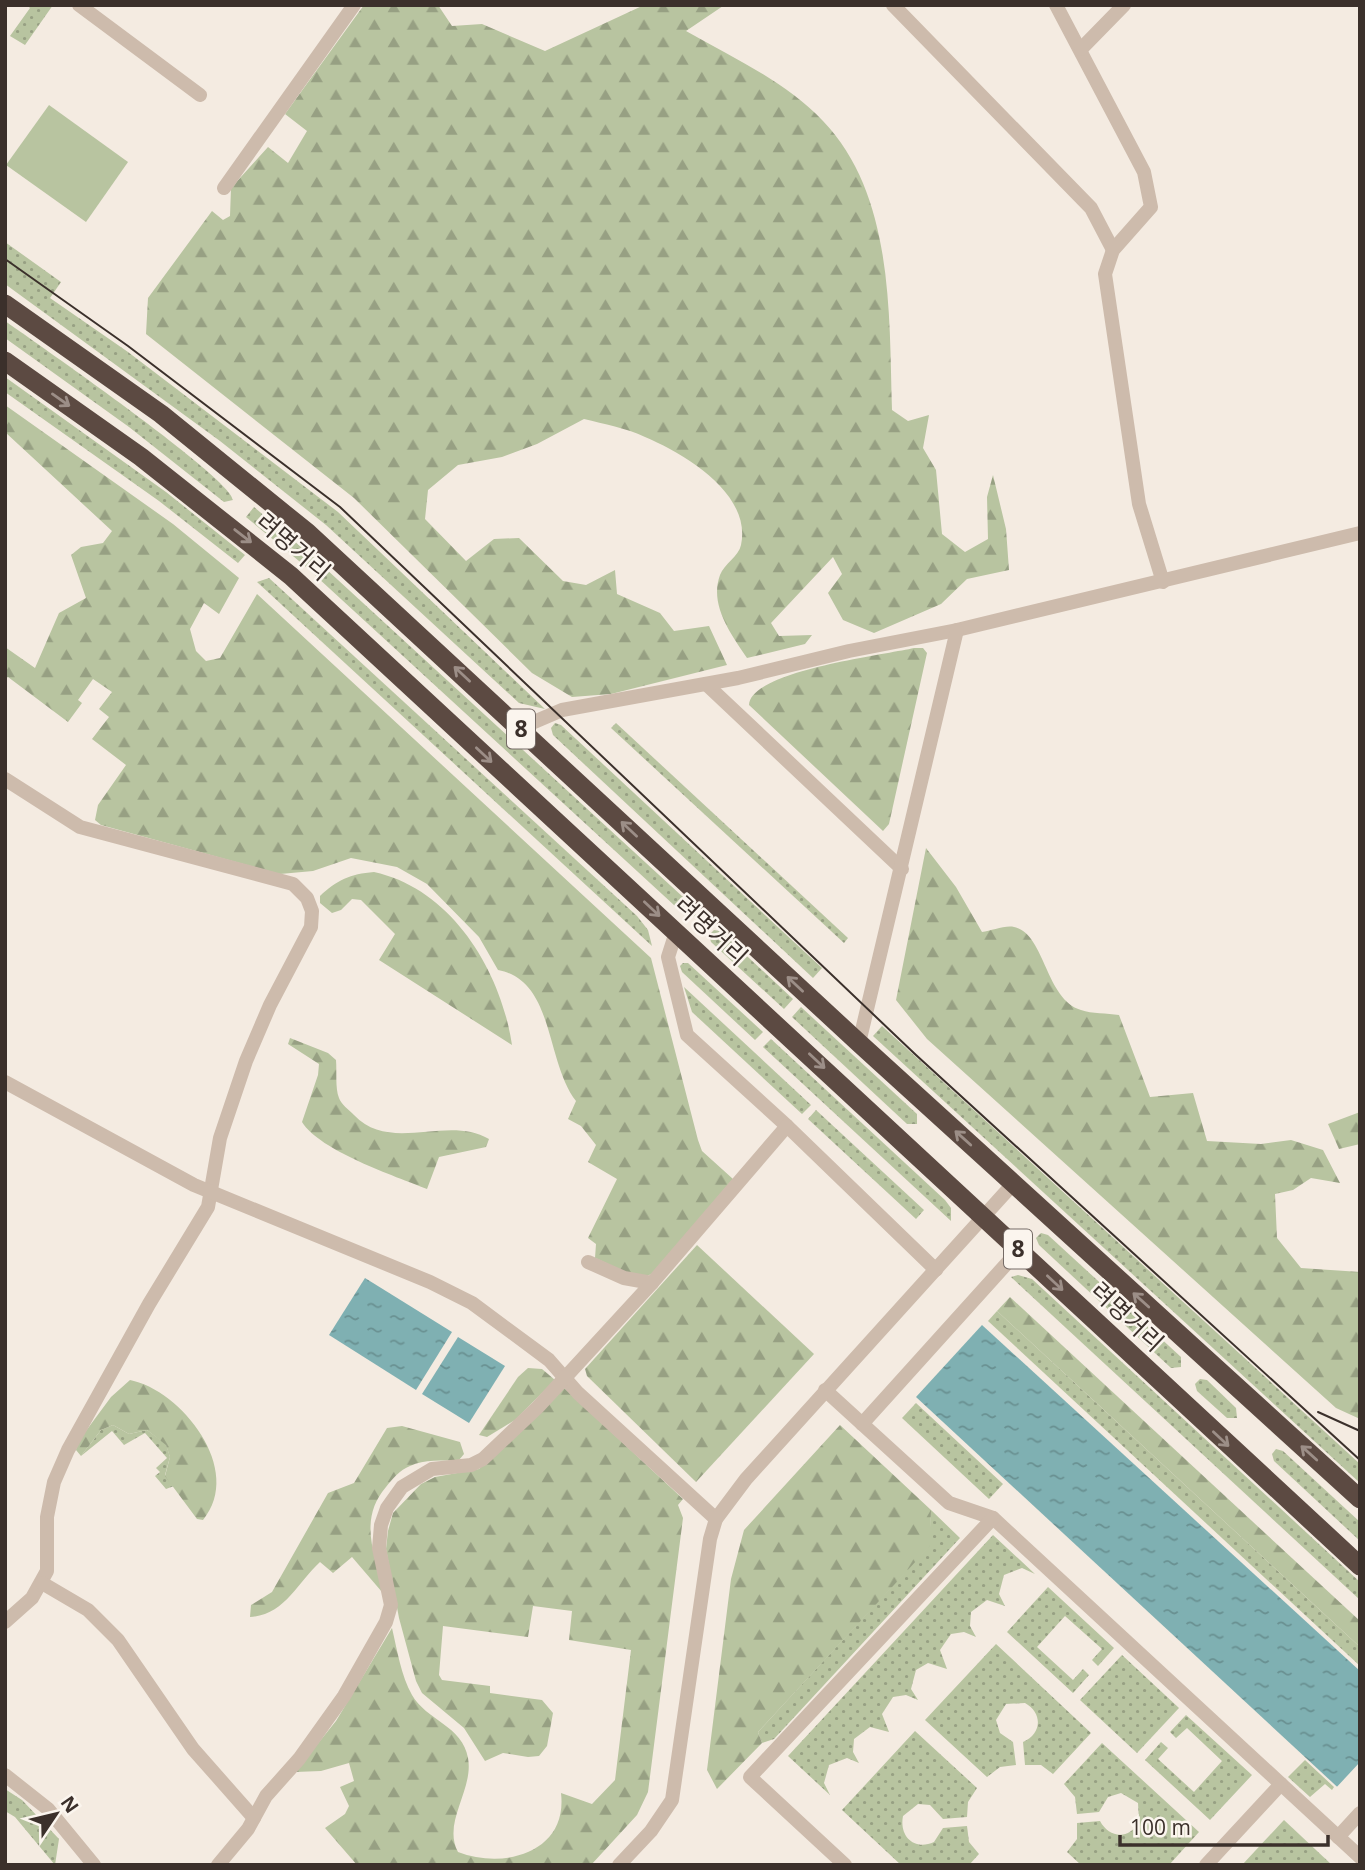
<svg xmlns="http://www.w3.org/2000/svg" width="1365" height="1870" font-family="'Open Sans','Noto Sans KR',sans-serif">
<defs>
<pattern id="grass-dots" width="8" height="8" patternUnits="userSpaceOnUse" patternTransform="scale(1.75)"><rect width="8" height="8" fill="#b8c4a0"/><path d="M2 2h.1M6 6h.1" fill="none" stroke="#97a083" stroke-width="1.8" stroke-linecap="round"/></pattern>
<pattern id="forest-firs" width="22" height="20" patternUnits="userSpaceOnUse" patternTransform="scale(1.75)"><rect width="22" height="20" fill="#b8c4a0"/><path d="M5 1l3.5 6h-7zM16 11l3.5 6h-7z" fill="#97a083"/></pattern>
<pattern id="water-ripples" width="26" height="14" patternUnits="userSpaceOnUse" patternTransform="scale(1.75)"><rect width="26" height="14" fill="#7fb0b2"/><path d="M2 4q2-2 4 0t4 0M15 11q2-2 4 0t4 0" fill="none" stroke="#699091"/></pattern>
</defs>
<rect width="100%" height="100%" fill="#f4ebe1"/>
<!-- grass -->
<g fill="url(#grass-dots)">
<path d="M27 5H53L25 45 10 36 30 8Z"/>
<path d="M5 242 61 282 50 298 128 352 338 512 545 709 519 703 326 525 220 441 5 284Z"/>
<path d="M5 321C35 342 233 479 233 500L224 502 129 427 5 338Z"/>
<path d="M5 377 166 492 245 555 238 563 159 501 5 392Z"/>
<path d="M254 507 313 557 695 908 696 916 687 917 305 566 246 517Z"/>
<path d="M269 578 637 916 648 930 652 946 257 582Z"/>
<path d="M555 723 561 725 822 968 813 978 553 735 551 728Z"/>
<path d="M616 723 848 938 844 943 611 728Z"/>
<path d="M714 930 720 931 793 999 784 1009 711 942 709 935Z"/>
<path d="M683 963H688L763 1032 755 1040 682 972 680 966Z"/>
<path d="M684 987 811 1105 802 1114 692 1012Z"/>
<path d="M801 1007 917 1114V1124H907L792 1017Z"/>
<path d="M882 1026 1360 1464V1483L873 1036Z"/>
<path d="M771 1039 945 1200 951 1208V1221L763 1047Z"/>
<path d="M816 1110 924 1210 916 1219 808 1119Z"/>
<path d="M1041 1233 1048 1235 1181 1357V1367L1171 1368 1039 1245 1036 1238Z"/>
<path d="M1018 1275 1032 1279 1360 1582V1600L1011 1277Z"/>
<path d="M997 1311 1360 1647V1666L988 1321Z"/>
<path d="M1200 1379 1207 1380 1236 1408 1237 1418H1227L1197 1391 1195 1384Z"/>
<path d="M916 1403 1003 1484 989 1499 902 1418Z"/>
<path d="M113 1425 129 1434 147 1430 166 1444 170 1457 165 1475 174 1486 166 1489 155 1476 160 1472 156 1468 167 1458 145 1433 124 1445 112 1431 81 1456 101 1430Z"/>
<path d="M1276 1449 1283 1451 1360 1522V1541L1274 1461 1272 1454Z"/>
<path d="M931 1510 960 1538 774 1739 762 1743 758 1732 929 1546Z"/>
<path d="M993 1535 1035 1574 1022 1568 1004 1575 999 1594 1005 1606 987 1600 971 1612 970 1626 976 1637 964 1632 951 1634 940 1650 947 1669 928 1663 916 1670 911 1689 918 1700 906 1695 893 1697 882 1714 889 1732 870 1727 854 1739 853 1752 859 1763 847 1758 829 1765 824 1783 830 1795 788 1756Z"/>
<path d="M1048 1587 1114 1648 1098 1666 1092 1660 1102 1649 1065 1616 1037 1647 1073 1680 1083 1669 1089 1675 1073 1693 1007 1632Z"/>
<path d="M996 1644 1091 1733 1053 1774 1041 1765H1025L1023 1742C1042 1734 1043 1713 1025 1703L1006 1704 996 1720 1000 1733 1013 1742 1016 1765 1000 1767 987 1777 925 1720Z"/>
<path d="M1122 1655 1179 1708 1137 1753 1080 1700Z"/>
<path d="M1186 1715 1252 1775 1210 1820 1145 1760 1161 1742 1168 1748 1158 1759 1194 1792 1222 1761 1187 1728 1176 1738 1170 1732Z"/>
<path d="M915 1731 977 1788 968 1802 967 1817 943 1819 930 1805 918 1804 903 1816C899 1836 914 1851 934 1842L943 1828 967 1826 969 1842 979 1854 969 1865H901L842 1810Z"/>
<path d="M1102 1743 1199 1832 1169 1865H1081L1067 1852 1077 1839V1823L1100 1821C1109 1838 1129 1840 1139 1822L1138 1803 1121 1793 1108 1797 1099 1812 1077 1814 1075 1797 1064 1784Z"/>
<path d="M1305 1760 1334 1787 1332 1790 1325 1784 1310 1797 1288 1777Z"/>
<path d="M5 1789 22 1800 59 1839 55 1865 15 1817 5 1811Z"/>
<path d="M1284 1820 1332 1865H1242Z"/>
</g>
<!-- forest -->
<g fill="url(#forest-firs)">
<path d="M364 5H438L452 26 482 24 545 51 642 6H723L686 31C733 58 785 81 823 121 894 195 889 314 892 410L908 421 929 415 923 448 936 470 942 534 965 552 988 539 987 497 993 475 1006 529 1009 570 967 579 941 604 874 633 843 620 828 593 842 574 833 557 771 623 779 636 812 635 805 644 747 658C731 634 709 605 720 575 724 564 739 556 741 545 752 494 685 454 645 437 626 428 604 424 584 419L537 444 502 457 458 465 428 490 425 519 466 561 494 539 519 538 563 581 586 585 615 570 617 594 660 613 674 631 709 626 727 665 611 694 572 697 532 673 354 498 146 334 148 298 212 211 223 220 230 216 231 188 268 147 288 163 307 131 285 114Z"/>
<path d="M5 405 173 524 239 578 219 614 204 603 190 629 196 651 206 661 220 658 257 594 651 958 698 1140 702 1151 733 1179 652 1274C636 1281 610 1264 595 1258L596 1244 588 1238 617 1179 588 1162 596 1145 581 1126 568 1119 576 1101C545 1061 555 981 498 970L479 937 427 884 397 867 351 858 313 871 280 874 101 825 95 820 98 805 126 765 92 739 109 717 99 709 112 692 93 679 78 700 82 703 68 722 8 677 5 679V647L35 668 59 613 86 598 71 555 81 547 103 543 112 531 5 432Z"/>
<path d="M914 648H923L927 653 889 824 883 831 749 705C750 671 884 655 914 648Z"/>
<path d="M926 848 956 887 982 932C991 931 1005 925 1014 927 1045 933 1045 999 1081 1010 1092 1014 1107 1013 1119 1015L1150 1097 1193 1093 1207 1141 1261 1144 1291 1140 1323 1150 1340 1183 1311 1178 1293 1190 1275 1194 1277 1238 1301 1268 1360 1272V1419L1336 1408 927 1039 896 1000Z"/>
<path d="M374 872C452 889 501 971 512 1045L379 960 395 934 361 900 352 899 341 910 332 913 320 903V896C337 880 350 874 374 872Z"/>
<path d="M290 1038 328 1053 336 1060C337 1071 335 1088 339 1098 341 1104 349 1110 354 1115 391 1154 447 1114 489 1139L486 1147 439 1157 427 1189C395 1176 320 1151 302 1122L318 1075 319 1064 288 1044Z"/>
<path d="M1360 1112V1144L1339 1149 1328 1124Z"/>
<path d="M697 1245 814 1354 696 1482 587 1376 585 1369Z"/>
<path d="M1010 1297 1360 1621V1647L997 1311Z"/>
<path d="M528 1368 542 1369 555 1380 515 1420 487 1437 479 1435 518 1377Z"/>
<path d="M130 1380C181 1390 245 1470 203 1520L197 1519 165 1476 170 1457 166 1445 147 1430 129 1434 113 1425 101 1430 81 1456 76 1450 77 1443 111 1397Z"/>
<path d="M563 1387 683 1499 678 1505 683 1518 648 1792 637 1815 591 1865H357L325 1828 345 1814 349 1806 340 1787 354 1781 349 1763 321 1771 295 1772 336 1721 392 1628C397 1649 401 1676 412 1695 426 1720 463 1726 468 1758 474 1790 442 1822 458 1852 505 1870 568 1852 561 1793L592 1804 615 1780 631 1650 569 1640 572 1611 533 1606 528 1637 443 1626 439 1675 442 1680 490 1686V1693L542 1700 553 1713 547 1746 539 1756 528 1757 503 1753 485 1761 464 1728 422 1693 416 1681 399 1618 386 1549 388 1531 393 1513 421 1484 435 1477 479 1469Z"/>
<path d="M840 1425 931 1510 930 1546 758 1732 762 1743 717 1789 707 1770 731 1579 744 1530Z"/>
<path d="M402 1426 460 1442 464 1454 459 1460C443 1461 424 1459 410 1466 400 1470 392 1479 386 1487 359 1518 373 1554 385 1589L382 1592 352 1557 333 1573 320 1562C297 1583 285 1615 250 1617L251 1605 272 1592 328 1493 354 1483 387 1428Z"/>
</g>
<!-- pitch -->
<path fill="#b8c4a0" d="M49 105 128 162 86 222 6 165Z"/>
<!-- water -->
<g fill="url(#water-ripples)">
<path d="M365 1278 452 1332 416 1390 329 1335Z"/>
<path d="M982 1325 1360 1671V1808L916 1397Z"/>
<path d="M458 1337 505 1366 469 1423 422 1394Z"/>
</g>
<!-- pier -->
<path fill="#f4ebe1" d="M1360 1762V1812L1334 1790Z"/>
<g fill="none" stroke-linecap="round" stroke-linejoin="round">
<!-- minor -->
<g stroke="#cdbbac" stroke-width="14">
<path d="M79 5 200 95"/>
<path d="M893 5 1091 208 1113 250"/>
<path d="M1056 5 1144 172 1151 207 1113 250 1105 274 1139 504 1163 582"/>
<path d="M1081 49 1124 5"/>
<path d="M224 188 354 5"/>
<path d="M706 684 902 869"/>
<path d="M520 728 562 710 738 678 849 651 957 630 1360 533"/>
<path d="M5 779 80 827 293 884 307 898 312 911 311 927 270 1005 246 1061 220 1138 208 1207 149 1304 68 1450 54 1482 47 1517V1571L32 1598 5 1622"/>
<path d="M676 932 668 957 687 1035 787 1126 936 1270"/>
<path d="M859 1043 957 630"/>
<path d="M5 1082 194 1185 430 1282 472 1303 549 1360 578 1393 716 1519"/>
<path d="M588 1262 624 1278 652 1283"/>
<path d="M825 1390 949 1503 993 1518 1360 1857"/>
<path d="M862 1424 1019 1250"/>
<path d="M42 1583 88 1610 118 1640 193 1749 254 1818"/>
<path d="M5 1775 48 1809 94 1865"/>
<path d="M1338 1837 1360 1813"/>
<path d="M218 1865 248 1829 266 1796 299 1759 344 1696 386 1622 391 1605 379 1548 381 1525 387 1508 402 1487 432 1469 471 1465 483 1459 538 1407 652 1283 787 1126"/>
<path d="M619 1865 651 1831 672 1800 710 1539 716 1519 746 1479 1013 1184"/>
<path d="M845 1865 750 1777 993 1518"/>
<path d="M1206 1865 1281 1784"/>
</g>
<!-- highway -->
<g stroke="#5c4a42" stroke-width="19">
<path d="M5 304 161 414 308 533 859 1043 1360 1499"/>
<path d="M5 361 141 457 291 576 1360 1566"/>
</g>
<!-- tram -->
<g stroke="#3b302b" stroke-width="2">
<path d="M5 259 128 346 340 507 916 1055 1360 1460"/>
<path d="M1318 1412 1360 1431"/>
</g>
</g>
<!-- one-way arrows -->
<defs><path id="oneway-shaft" d="M-6 0H5M1.5-3L5.5 0L1.5 3" fill="none" stroke-width="1.6" stroke-linecap="round" stroke-linejoin="round" transform="scale(1.75)"/></defs>
<g stroke="#9c8e87">
<use href="#oneway-shaft" transform="translate(61 400) rotate(35)"/>
<use href="#oneway-shaft" transform="translate(243 536) rotate(38)"/>
<use href="#oneway-shaft" transform="translate(462 674) rotate(-137)"/>
<use href="#oneway-shaft" transform="translate(484 755) rotate(43)"/>
<use href="#oneway-shaft" transform="translate(629 829) rotate(-137)"/>
<use href="#oneway-shaft" transform="translate(652 909) rotate(43)"/>
<use href="#oneway-shaft" transform="translate(795 984) rotate(-137)"/>
<use href="#oneway-shaft" transform="translate(817 1061) rotate(43)"/>
<use href="#oneway-shaft" transform="translate(963 1138) rotate(-138)"/>
<use href="#oneway-shaft" transform="translate(1055 1283) rotate(43)"/>
<use href="#oneway-shaft" transform="translate(1141 1300) rotate(-138)"/>
<use href="#oneway-shaft" transform="translate(1221 1439) rotate(43)"/>
<use href="#oneway-shaft" transform="translate(1309 1453) rotate(-138)"/>
</g>
<g text-anchor="middle" stroke-width="5" stroke-linejoin="round" paint-order="stroke">
<!-- shield labels -->
<g fill="#fbf5ee" stroke="#756b66" stroke-width="2">
<rect x="507" y="709.5" width="28" height="39" rx="5"/>
<rect x="1004" y="1229.5" width="28" height="39" rx="5"/>
</g>
<g font-size="23" font-weight="bold" fill="#3b302b">
<text x="521" y="737">8</text>
<text x="1018" y="1257">8</text>
</g>
<!-- street labels -->
<g font-size="24" fill="#3b302b" stroke="#fbf5ee">
<text transform="translate(293 547) rotate(41)" y="8">려명거리</text>
<text transform="translate(711 931) rotate(43)" y="8">려명거리</text>
<text transform="translate(1127 1317) rotate(43)" y="8">려명거리</text>
</g>
</g>
<!-- border -->
<rect width="1365" height="1870" fill="none" stroke="#3b302b" stroke-width="14"/>
<!-- north arrow -->
<g transform="translate(56 1814) rotate(55)" stroke="#fbf5ee" stroke-width="5" paint-order="stroke">
<path d="M0-5L12 26L0 18L-12 26Z" fill="#3b302b"/>
<text y="-10" font-size="19" font-weight="bold" text-anchor="middle" fill="#3b302b">N</text>
</g>
<!-- scale -->
<path d="M1120 1835v10h208v-10" fill="none" stroke="#3b302b" stroke-width="3.5"/>
<text x="1130" y="1835" font-size="21" fill="#3b302b" stroke="#fbf5ee" stroke-width="5" paint-order="stroke">100 m</text>
</svg>
